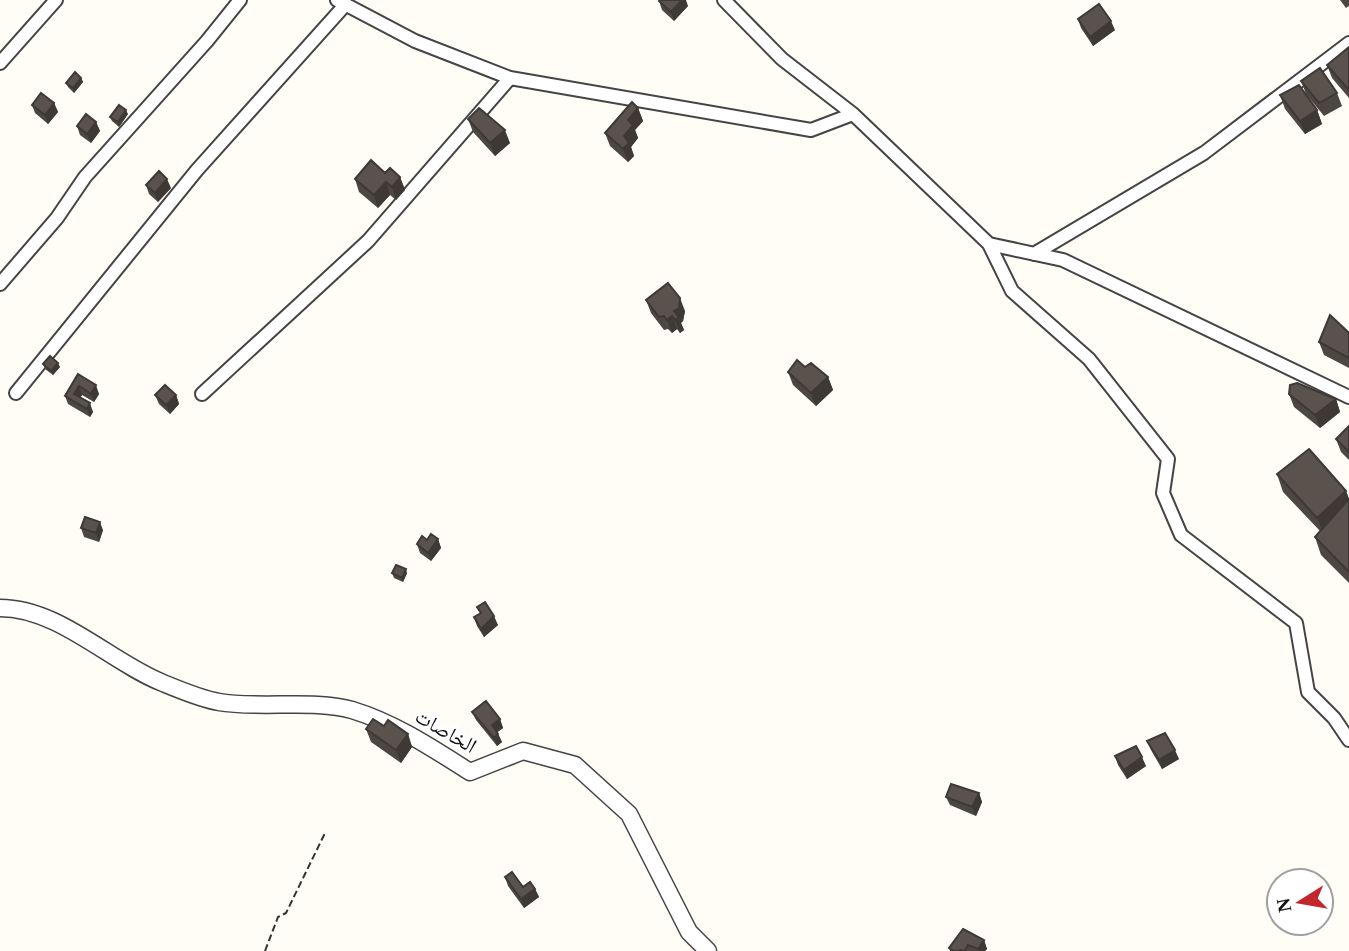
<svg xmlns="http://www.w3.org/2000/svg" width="1349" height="951" font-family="'Times New Roman','Noto Naskh Arabic',serif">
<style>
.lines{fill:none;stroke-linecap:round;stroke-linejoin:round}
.minor-casing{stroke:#444;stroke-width:16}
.tertiary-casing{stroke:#444;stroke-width:19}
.path{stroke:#333;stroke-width:2;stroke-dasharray:7 3.5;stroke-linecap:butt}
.minor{stroke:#fff;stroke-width:12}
.tertiary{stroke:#fff;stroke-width:16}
.wall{fill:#4d4742}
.shaded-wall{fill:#3f3936}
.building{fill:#5a524d;stroke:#3f3936;stroke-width:2}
.labels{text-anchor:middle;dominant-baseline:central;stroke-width:7;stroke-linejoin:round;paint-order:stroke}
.street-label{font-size:21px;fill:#111;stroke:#fff}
</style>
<rect width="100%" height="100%" fill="#fffdf5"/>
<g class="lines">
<g class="minor-casing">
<path id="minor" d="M337 0 415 41 510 78 811 130 853 114 989 244 1063 260 1349 397
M724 0 782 59 853 114
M0 63 56 0
M989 244 1012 291 1089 359 1168 459 1163 493 1181 535 1296 623 1308 692 1334 718 1349 740
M1034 254 1204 153 1349 43
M0 284 57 218 85 177 207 41 240 0
M16 393 197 170 346 4
M202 394 368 241 510 78"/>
</g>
<g class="tertiary-casing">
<path id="tertiary" d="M0 608C59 608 110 662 163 683 180 690 201 699 219 702 258 709 316 699 352 710 395 723 432 748 470 772L523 751 575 765 629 814 689 932 708 951"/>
</g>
<path class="path" d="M265 951 278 917 286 913 325 833"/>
<use href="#minor" class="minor"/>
<use href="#tertiary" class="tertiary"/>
</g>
<path class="wall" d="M1340 0H1349V6L1346 8Z
M659 1 688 6 674 21 662 10Z
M1078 19 1115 30 1093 46 1081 28Z
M1349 47V98L1332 78 1327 65Z
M81 78 83 82 74 93 68 87 66 83Z
M1301 81 1337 93 1342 106 1324 116 1306 94Z
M1280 95 1317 110 1322 124 1305 134 1285 109Z
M54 103 58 112 48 124 35 113 32 105Z
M638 108 643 121 635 130 638 138 631 147 634 156 628 162 610 146 605 133Z
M128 114 119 127 112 121 110 117Z
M468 119 510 143 495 156 473 132Z
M96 122 100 131 91 143 80 135 77 126Z
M400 177 405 190 396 200 390 195 378 208 359 192 355 179Z
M146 185 171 188 158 202 149 194Z
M646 300 685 311 683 321 681 323 684 330 680 333 677 329 672 333 668 329 664 330 651 313Z
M1349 333V368L1324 355 1319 342Z
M43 364 60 367 53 375 45 369Z
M805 367 828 377 833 390 816 406 793 385 788 372Z
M78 374 99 394 94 402 82 395 80 398 93 412 90 417 68 404 65 396Z
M1289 394 1336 399 1340 412 1320 428 1294 407Z
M155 395H176L179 404 170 414 159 404Z
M1349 426V460L1341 452 1336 439Z
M1277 474 1346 491 1349 499V583L1321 555 1315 537 1320 531 1283 492Z
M81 528 103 530 99 542 84 537Z
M438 539 441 548 431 561 420 553 417 544 427 540Z
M392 573H407L403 582 394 578Z
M477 607 498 625 484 637 477 626 474 617 480 613Z
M472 712 500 719 503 728 497 732 502 742 497 746 476 720Z
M384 726 408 734 412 747 401 763 371 742 366 729Z
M1147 741 1179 759 1162 769 1151 750Z
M1115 756 1146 766 1127 779 1118 765Z
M979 793 982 802 976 816 950 805 946 797Z
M505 877 523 887 535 889 539 897 524 908 508 886Z
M984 940 987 949 985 951H950L949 948Z"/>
<path class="shaded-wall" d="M682 0H686L688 6 674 21 671 12Z
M1111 21 1115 30 1093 46 1090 37Z
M81 78 83 82 74 93 73 88Z
M54 103 58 112 48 124 45 115Z
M638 108 643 121 635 130 638 138 631 147 634 156 628 162 623 149 624 136 628 120Z
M126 110 128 114 119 127 118 122Z
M1317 110 1322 124 1305 134 1300 121Z
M96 122 100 131 91 143 87 134Z
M505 130 510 143 495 156 490 143Z
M400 177 405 190 396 200 392 187Z
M167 179 171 188 158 202 155 193Z
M386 182 390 195 378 208 374 195Z
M680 298 685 311 683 321 681 323 684 330 680 333 675 320 674 311Z
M672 316 677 329 672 333 667 320Z
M58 363 60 367 53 375 51 371Z
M828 377 833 390 816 406 811 393Z
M96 385 99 394 94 402 91 394Z
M79 386 82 395 77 403 74 394Z
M176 395 179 404 170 414 166 405Z
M1336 399 1340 412 1320 428 1315 415Z
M90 403 93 412 90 417 87 409Z
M1346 491 1349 499 1324 535 1317 518Z
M100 522 103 530 99 542 96 533Z
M438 539 441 548 431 561 428 553Z
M406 569 407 573 403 582 402 578Z
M494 616 498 625 484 637 481 629Z
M500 719 503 728 495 734 492 725Z
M408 734 412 747 401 763 396 750Z
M498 734 502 742 497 746 494 738Z
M1175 750 1179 759 1162 769 1159 760Z
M1142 757 1146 766 1127 779 1124 770Z
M979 793 982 802 976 816 972 807Z
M535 889 539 897 524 908 521 899Z
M984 940 987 949 985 951H979L978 949Z"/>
<path class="building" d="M660 0H682L671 12 659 1Z
M1099 4 1111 21 1090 37 1078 19Z
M1349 47V88L1348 89 1327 65Z
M1320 68 1337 93 1319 103 1301 81Z
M75 72 81 78 73 88 66 83Z
M1299 85 1317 110 1300 121 1280 95Z
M41 93 54 103 45 115 32 105Z
M632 102 638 108 628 120 633 125 624 136 629 143 623 149 605 133Z
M119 105 126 110 118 122 110 117Z
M479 108 505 130 490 143 468 119Z
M86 114 96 122 87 134 77 126Z
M371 160 385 173 390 168 400 177 392 187 386 182 374 195 355 179Z
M159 171 167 179 155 193 146 185Z
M668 283 680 298 679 308 674 311 679 317 675 320 672 316 667 320 664 316 659 317 646 300Z
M1330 315 1349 333V358L1319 342Z
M50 356 58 363 51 371 43 364Z
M797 360 805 367 811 363 828 377 811 393 788 372Z
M78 374 96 385 91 394 79 386 74 394 90 403 87 409 65 396Z
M1297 383 1336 399 1315 415 1289 394 1290 385Z
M165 385 176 395 166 405 155 395Z
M1349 426V452L1336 439Z
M1309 449 1346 491 1317 518 1277 474Z
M1349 499V572L1315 537Z
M85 517 100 522 96 533 81 528Z
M431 534 438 539 428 553 417 544 422 536 427 540Z
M396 565 406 569 402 578 392 573Z
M485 602 494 616 481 629 474 617 481 613 477 607Z
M486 701 500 719 492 725 498 734 494 738 472 712Z
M373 719 384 726 388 720 408 734 396 750 366 729Z
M1165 733 1175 750 1159 760 1147 741Z
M1136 746 1142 757 1124 770 1115 756Z
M951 784 979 793 972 807 946 797Z
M512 872 523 887 530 882 535 889 521 899 505 877Z
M963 929 984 940 978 949 968 945 965 951 960 950 959 951H954L949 948Z"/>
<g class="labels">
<g class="street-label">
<text transform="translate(446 731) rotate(30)">الخاصات</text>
</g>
</g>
<g transform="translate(1300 902) rotate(259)"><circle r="33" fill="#ffffff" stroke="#a0a0a0" stroke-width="2"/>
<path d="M0-5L12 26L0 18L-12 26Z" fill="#c4262e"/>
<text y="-10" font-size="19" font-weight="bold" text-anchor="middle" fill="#111111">N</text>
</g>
</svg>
